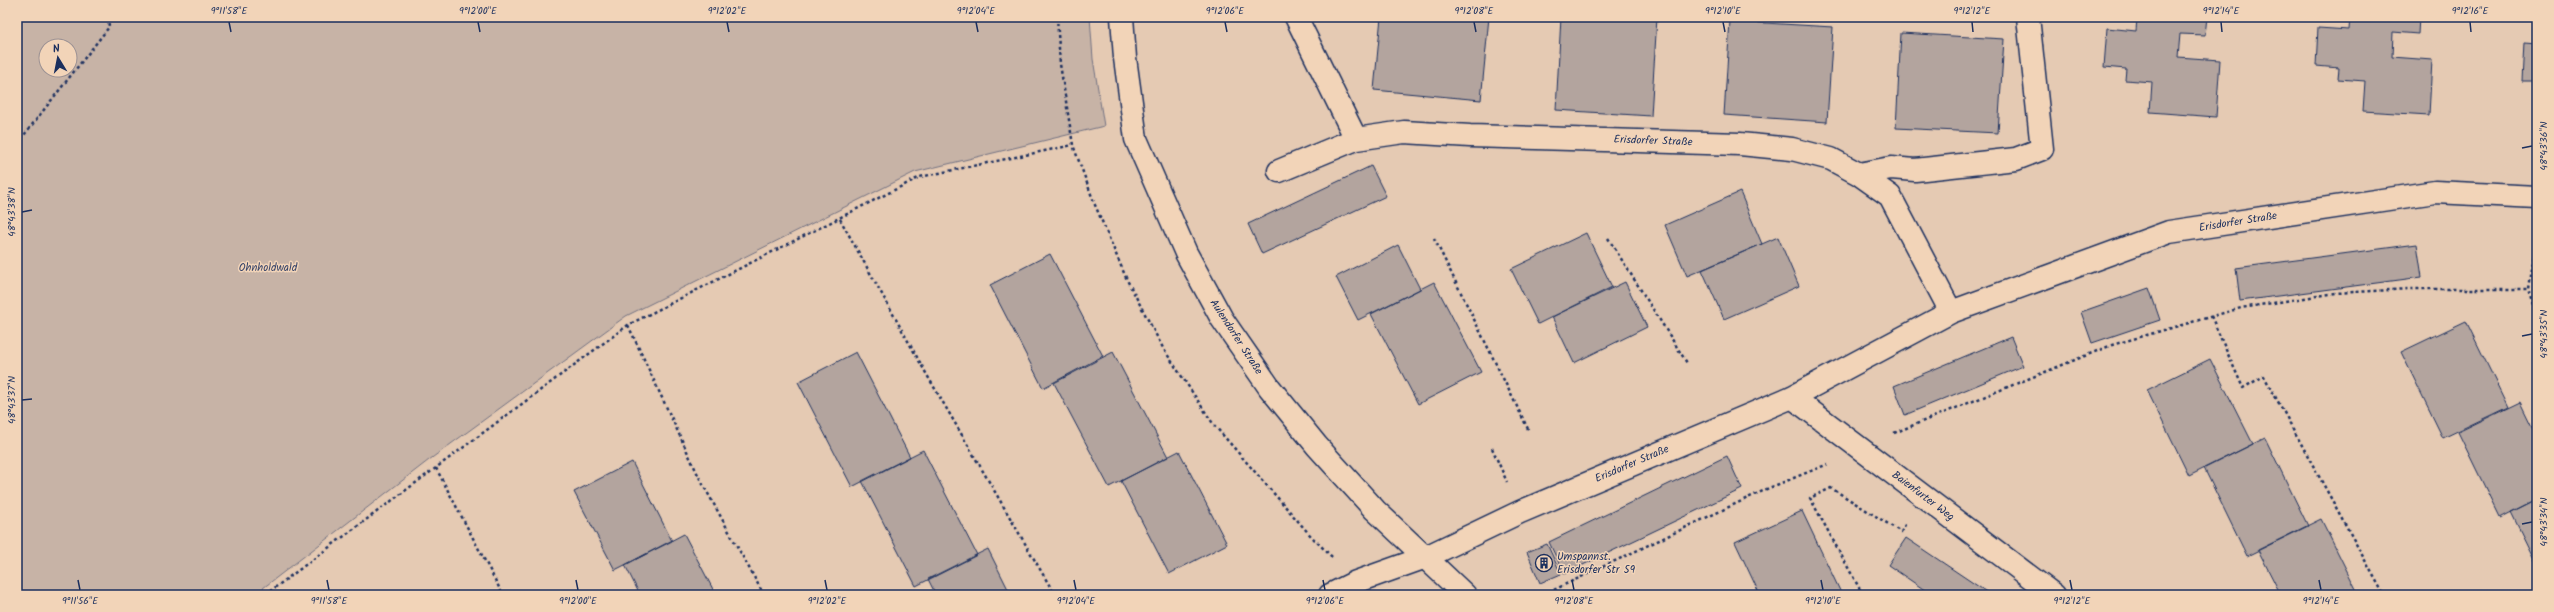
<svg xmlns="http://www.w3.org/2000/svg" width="2554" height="612" font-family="Kalam,sans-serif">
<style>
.green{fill:#c7b3a6;stroke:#717182;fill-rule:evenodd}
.building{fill:#b3a49e;stroke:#1b2f5e}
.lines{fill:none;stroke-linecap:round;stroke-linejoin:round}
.minor-casing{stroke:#1b2f5e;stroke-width:25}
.major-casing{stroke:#1b2f5e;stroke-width:25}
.path{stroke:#1b2f5e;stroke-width:2.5;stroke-dasharray:3 3;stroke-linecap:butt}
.minor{stroke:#f2d4b8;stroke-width:22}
.major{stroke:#f2d4b8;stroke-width:22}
.ticks{fill:none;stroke:#1b2f5e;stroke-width:1.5}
.labels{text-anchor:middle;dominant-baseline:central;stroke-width:3;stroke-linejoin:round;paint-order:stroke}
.street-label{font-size:11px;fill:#1b2f5e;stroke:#f2d4b8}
.park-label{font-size:11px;fill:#354369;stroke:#f2d4b8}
.poi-label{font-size:11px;fill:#1b2f5e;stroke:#f2d4b8;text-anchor:start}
.neatline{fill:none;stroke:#1b2f5e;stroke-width:1.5}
.ticks-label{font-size:10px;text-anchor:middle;fill:#1b2f5e}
</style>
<rect width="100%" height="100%" fill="#e5cab3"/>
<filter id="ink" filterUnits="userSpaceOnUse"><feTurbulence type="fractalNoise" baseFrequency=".025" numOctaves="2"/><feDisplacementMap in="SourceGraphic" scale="8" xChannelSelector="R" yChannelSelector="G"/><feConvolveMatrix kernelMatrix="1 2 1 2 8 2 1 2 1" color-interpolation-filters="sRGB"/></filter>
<g filter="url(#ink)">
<path class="green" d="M17 17H1090L1093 59 1104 126 915 172 626 316 429 460 254 595H17ZM46 46H70V70H46Z"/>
<path class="building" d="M1381 17H1489L1481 100 1374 90Z
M1561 17H1657L1651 116 1556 110Z
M2137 17H2207L2205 35 2180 34 2178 57 2220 60 2216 117 2150 112 2152 82 2125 80 2126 69 2104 67 2107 28 2136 31Z
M2350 17H2419L2418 34 2393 32 2392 57 2432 60 2429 115 2363 111 2365 81 2338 79 2339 68 2316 66 2318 28 2349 30Z
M1730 21 1833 27 1827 122 1724 115Z
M1901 33 2004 39 1998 133 1896 128Z
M2524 42 2537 43V81H2522Z
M1371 166 1386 196 1262 254 1248 224Z
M1740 192 1762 244 1687 276 1665 225Z
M1586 233 1612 287 1538 324 1511 269Z
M1778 237 1799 286 1724 319 1702 270Z
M2417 244 2422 277 2240 301 2236 268Z
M1398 245 1420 289 1358 320 1336 277Z
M1050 254 1103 356 1043 388 990 285Z
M1434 282 1481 372 1418 404 1371 314Z
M1625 282 1647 327 1574 363 1552 317Z
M2149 288 2160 320 2092 343 2081 312Z
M2466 321 2508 407 2443 438 2401 352Z
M2011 337 2023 366 1905 415 1894 386Z
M856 352 910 457 852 487 798 382Z
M1113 352 1168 457 1109 487 1054 383Z
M2210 359 2253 444 2189 476 2147 390Z
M2520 402 2537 437V499L2500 518 2458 432Z
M2265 438 2308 526 2247 556 2204 468Z
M923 450 977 555 916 586 862 481Z
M1179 451 1227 544 1169 574 1121 481Z
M1727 456 1742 489 1564 574 1549 542Z
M632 462 672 541 615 570 574 492Z
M2537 499V565L2511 512Z
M1802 511 1842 595H1760L1735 542Z
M2321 519 2359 595H2281L2258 550Z
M684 534 716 595H640L625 565Z
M1906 538 1991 595H1932L1888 565Z
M1547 544 1561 574 1540 583 1527 552Z
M988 549 1011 595H936L928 579Z"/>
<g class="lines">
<g class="minor-casing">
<path id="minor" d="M1296 17 1356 139
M1279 171 1356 139 1404 132 1470 136 1740 144 1792 149 1831 159 1859 174 1890 196 1951 312
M1859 174 1891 168 1915 170 2016 159 2042 149 2028 17
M1792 397 2054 595
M1330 595 1356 582 1426 557 1520 512 1792 397 1951 312 2169 232 2435 192 2537 197"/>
</g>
<g class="major-casing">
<path id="major" d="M1122 17 1125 58 1136 139 1186 253 1222 319 1269 387 1317 446 1375 510 1465 595"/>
</g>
<path class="path" d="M1057 17 1060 64 1073 145 1095 205 1127 280 1163 348 1214 425 1311 536 1333 558
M17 144 109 27 108 17
M840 219 927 375 1055 595
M2537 232 2529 289 2537 316
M1434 238 1529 431
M1608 238 1687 363
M2211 316 2243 388 2264 376 2384 595
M628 325 700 479 764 595
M1894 433 2112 345 2241 308 2336 293 2409 289H2529
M1492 448 1507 482
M436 468 503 595
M265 595 628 325 920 177 1073 145
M1543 595 1769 488 1828 464
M1863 595 1810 498 1831 488 1901 532 1906 523"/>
<use href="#minor" class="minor"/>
<use href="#major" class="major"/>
</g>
</g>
<path class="ticks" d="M229 22 231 32M478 22 480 32M727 22 729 32M976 22 978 32M1225 22 1227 32M1474 22 1476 32M1723 22 1725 32M1972 22 1973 32M2221 22 2222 32M2470 22 2471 32M2522 148 2532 146M22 212 32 210M2522 336 2532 334M22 400 32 399M2522 524 2532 522M78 580 80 590M327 580 329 590M576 580 578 590M825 580 827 590M1074 580 1076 590M1323 580 1325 590M1572 580 1574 590M1821 580 1823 590M2070 580 2072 590M2319 580 2321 590"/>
<defs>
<g id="building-ring" transform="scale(0.9)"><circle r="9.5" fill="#f2d4b8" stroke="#1b2f5e" stroke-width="1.5"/><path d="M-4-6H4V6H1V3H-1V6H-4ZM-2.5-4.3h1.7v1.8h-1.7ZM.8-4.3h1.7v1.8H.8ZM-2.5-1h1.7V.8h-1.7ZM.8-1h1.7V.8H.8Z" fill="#1b2f5e"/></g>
</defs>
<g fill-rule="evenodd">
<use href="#building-ring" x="1544" y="563"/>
</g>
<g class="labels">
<g class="street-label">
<text transform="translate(1653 141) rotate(2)">Erisdorfer Straße</text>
<text transform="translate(2238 222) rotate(-9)">Erisdorfer Straße</text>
<text transform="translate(1236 337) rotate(57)">Aulendorfer Straße</text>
<text transform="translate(1632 464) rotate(-23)">Erisdorfer Straße</text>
<text transform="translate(1923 496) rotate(37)">Baienfurter Weg</text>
</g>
<g class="park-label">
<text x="268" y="268">Ohnholdwald</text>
</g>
<g class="poi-label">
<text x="1557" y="557">Umspannst.<tspan x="1557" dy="13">Erisdorfer Str 59</tspan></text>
</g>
</g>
<rect width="2554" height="612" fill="none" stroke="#f2d4b8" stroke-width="44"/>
<g transform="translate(58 58) rotate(350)"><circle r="19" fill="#f2d4b8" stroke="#9c9294"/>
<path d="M0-3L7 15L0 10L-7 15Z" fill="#1b2f5e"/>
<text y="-6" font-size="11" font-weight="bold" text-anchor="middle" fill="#1b2f5e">N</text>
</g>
<rect x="22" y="22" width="2510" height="568" class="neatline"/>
<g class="ticks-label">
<text x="229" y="14">9°11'58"E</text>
<text x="478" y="14">9°12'00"E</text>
<text x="727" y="14">9°12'02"E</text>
<text x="976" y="14">9°12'04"E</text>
<text x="1225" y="14">9°12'06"E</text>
<text x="1474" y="14">9°12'08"E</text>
<text x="1723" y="14">9°12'10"E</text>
<text x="1972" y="14">9°12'12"E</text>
<text x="2221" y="14">9°12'14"E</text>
<text x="2470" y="14">9°12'16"E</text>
<text transform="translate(2543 146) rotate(-90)" y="4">48°43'36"N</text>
<text transform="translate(11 212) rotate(-90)" y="4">48°43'38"N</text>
<text transform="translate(2543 334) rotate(-90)" y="4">48°43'35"N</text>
<text transform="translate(11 400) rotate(-90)" y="4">48°43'37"N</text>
<text transform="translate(2543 522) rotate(-90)" y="4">48°43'34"N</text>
<text x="80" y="604">9°11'56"E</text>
<text x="329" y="604">9°11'58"E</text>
<text x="578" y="604">9°12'00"E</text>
<text x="827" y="604">9°12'02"E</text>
<text x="1076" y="604">9°12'04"E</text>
<text x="1325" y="604">9°12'06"E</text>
<text x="1574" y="604">9°12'08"E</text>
<text x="1823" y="604">9°12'10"E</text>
<text x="2072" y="604">9°12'12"E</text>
<text x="2321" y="604">9°12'14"E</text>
</g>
</svg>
